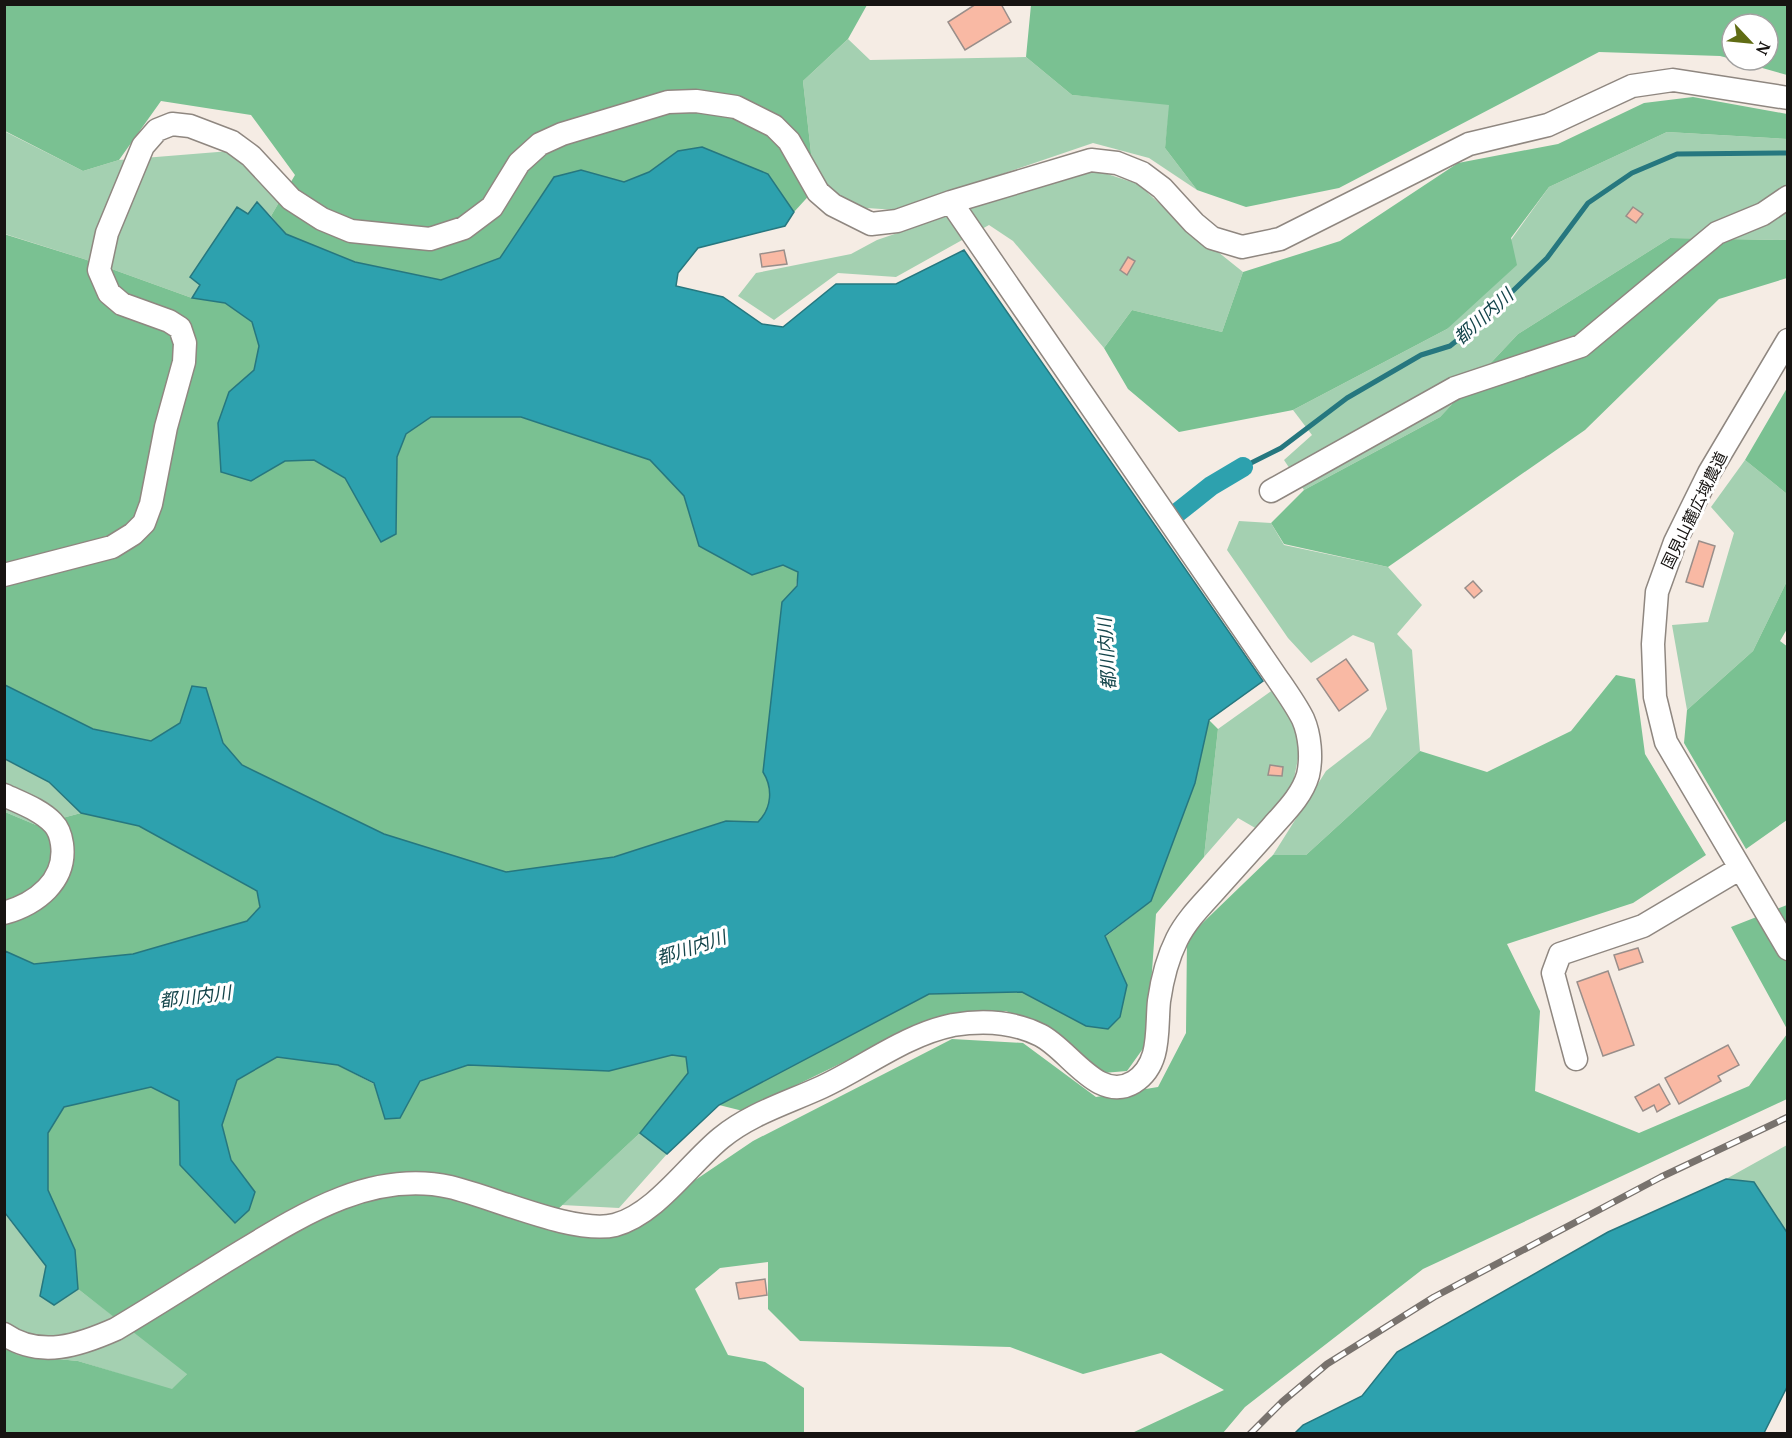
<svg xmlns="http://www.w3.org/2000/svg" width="1792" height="1438" font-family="'PT Serif','Noto Sans JP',serif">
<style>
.green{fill:#a4d0b1}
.forest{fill:#7ac192}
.water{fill:#2da1ae;stroke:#26777f;stroke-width:1.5}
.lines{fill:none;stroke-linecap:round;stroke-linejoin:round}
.stream{stroke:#26777f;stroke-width:5}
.canal{stroke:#2da1ae;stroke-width:20}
.building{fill:#f9b9a4;stroke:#998e8a;stroke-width:1.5}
.minor-casing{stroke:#8f8780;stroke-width:25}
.minor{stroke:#fff;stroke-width:22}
.rail-casing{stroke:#78726d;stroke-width:7}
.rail{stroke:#fff;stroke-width:4.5;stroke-dasharray:14;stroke-linecap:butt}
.labels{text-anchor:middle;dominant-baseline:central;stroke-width:6;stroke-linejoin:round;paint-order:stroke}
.street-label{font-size:16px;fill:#171412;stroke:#fff}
.water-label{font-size:18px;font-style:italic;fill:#14454b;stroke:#fff}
</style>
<rect width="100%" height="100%" fill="#f5ece4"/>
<path class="green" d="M848 39 870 60 1026 57 1072 95 1170 104 1165 148 1197 190 1149 158 1093 143 896 210 852 207 815 189 803 81Z
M4 131 83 171 119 160 230 151 281 199 271 216 257 202 248 215 237 207 190 278 201 285 192 298 84 259 5 234Z
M1667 132 1787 139V240L1670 238 1518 334 1440 417 1304 490 1284 460 1312 435 1293 410 1447 329 1549 187Z
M1095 170 1138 184 1172 215 1243 272 1222 332 1132 310 1104 348 1013 241 989 225 896 277 838 273 774 320 738 296 756 273 851 254 877 240 1018 192Z
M1745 460 1787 494V581L1753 651 1687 710 1672 625 1708 622 1734 533 1711 507Z
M1239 521 1271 523 1284 545 1388 567 1422 605 1397 634 1412 650 1420 751 1306 855H1273L1326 771 1370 737 1387 709 1374 643 1353 635 1311 663 1288 638 1227 550Z
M1274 689 1302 738 1293 784 1257 829 1238 818 1204 857 1218 729Z
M4 759 49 782 81 813 36 825 5 812Z
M640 1133 667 1154 619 1208 562 1205Z
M1787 1145V1234L1754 1182 1726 1179Z
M4 1213 46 1266 54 1305 78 1289 188 1373 172 1390 78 1361 16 1355 5 1346Z"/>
<path class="forest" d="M4 5H867L848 39 803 81 815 189 794 212 768 174 678 151 649 172 624 182 581 170 554 177 500 258 441 280 355 262 286 234 271 216 295 175 251 115 161 101 119 160 83 171 5 131Z
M1031 5H1787V75L1734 60H1768V24H1732V59L1720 56 1599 52 1339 188 1246 207 1197 190 1165 148 1169 105 1072 95 1026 57Z
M1693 97 1787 114V139L1667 132 1549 187 1511 238 1517 265 1447 329 1293 410 1179 432 1128 389 1104 348 1132 310 1222 332 1243 272 1340 241 1458 163 1558 144 1644 103Z
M4 234 84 259 192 298 225 303 252 322 259 346 254 370 229 392 251 481 285 461 314 459 345 478 381 542 396 534 397 457 406 434 431 417H521L650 460 684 496 699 546 752 575 783 565 798 572 768 812 758 822 726 821 614 857 506 873 384 834 242 765 223 744 206 688 192 687 180 723 151 741 93 729 5 685Z
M1670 238 1787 240V278L1719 299 1585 430 1388 567 1284 544 1271 523 1304 490 1440 417 1518 334Z
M1787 388 1788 494H1787L1745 460Z
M1787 581V629L1780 641 1788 647 1787 820 1746 849 1684 743 1687 710 1753 651Z
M1616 675 1635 679 1645 754 1706 855 1633 903 1507 944 1540 1011 1535 1091 1639 1133 1749 1086 1787 1034V1099L1423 1269 1245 1407 1223 1433H1132L1224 1390 1161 1353 1083 1374 1010 1347 800 1341 768 1309V1262L720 1268 695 1289 728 1355 765 1362 804 1388V1433H5L4 1346 17 1355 78 1361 172 1389 187 1374 78 1289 75 1250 48 1190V1133L64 1107 151 1087 179 1101 180 1165 255 1192 231 1160 222 1125 237 1080 277 1057 338 1065 374 1084 385 1119 400 1118 420 1081 468 1065 609 1071 672 1055 686 1057 688 1073 640 1133 542 1224 614 1235 753 1141 952 1039 1023 1043 1096 1097 1158 1087 1186 1033 1187 938 1273 855H1306L1420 751 1487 772 1571 731Z
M1209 720 1218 729 1204 857 1156 914 1147 1043 1127 1071 1103 1073 1055 1033 1006 1011 922 1024 743 1111 719 1105 929 994 1022 992 1086 1026 1127 985 1105 937 1151 901 1195 783Z
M5 812 36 825 81 813 139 826 257 891 260 907 247 921 133 954 34 964 5 951Z
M1787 905V1029L1731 927Z"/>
<path class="water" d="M702 147 768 174 794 212 785 226 698 248 678 273 676 286 723 297 762 324 783 327 836 284H896L964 250 1263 681 1209 720 1195 783 1151 901 1105 936 1127 985 1120 1017 1108 1029 1086 1026 1022 992 929 994 719 1105 667 1154 640 1133 688 1073 686 1057 672 1055 609 1071 468 1065 420 1081 400 1118 385 1119 374 1083 338 1065 277 1057 237 1080 222 1125 231 1160 255 1192 249 1210 235 1223 180 1165 179 1101 151 1087 64 1107 48 1133V1190L75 1250 78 1289 54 1305 40 1296 46 1266 5 1213V951L34 964 133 954 247 921 260 907 257 891 139 826 81 813 49 782 5 759V685L93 729 151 741 180 723 192 686 206 688 223 743 242 765 384 834 506 872 614 857 726 821 758 822C772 808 773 788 763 772L782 602 797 586 798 572 783 565 752 575 699 546 684 496 650 460 521 417H431L406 434 397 457 396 534 381 542 345 478 314 460 285 461 251 481 221 472 218 423 229 392 254 370 259 346 252 322 225 303 192 298 200 285 190 277 237 207 248 214 257 202 286 234 355 262 441 280 500 258 554 177 581 170 624 182 649 172 678 151Z
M1726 1179 1754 1182 1788 1234 1787 1387 1764 1433H1295L1303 1425 1362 1396 1397 1352 1608 1232Z"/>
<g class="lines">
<path class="stream" d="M1243 467 1281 448 1347 398 1421 355 1450 346 1486 317 1547 258 1588 203 1632 173 1677 154 1788 153"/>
<path class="canal" d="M1177 513 1211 486 1243 467"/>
</g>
<path class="building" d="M976 4H1001L1011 22 965 50 948 22Z
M1633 207 1643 214 1636 223 1626 216Z
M784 250 787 264 762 267 760 254Z
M1128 257 1135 261 1127 275 1120 270Z
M1699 541 1715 546 1703 587 1686 582Z
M1473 581 1482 591 1474 598 1465 588Z
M1346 659 1368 690 1339 711 1317 679Z
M1270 765 1283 767 1282 776 1268 775Z
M1638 948 1643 962 1619 970 1614 955Z
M1608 971 1634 1045 1603 1056 1577 982Z
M1728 1045 1739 1065 1718 1076 1721 1081 1679 1104 1665 1078Z
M1659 1084 1670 1104 1657 1112 1654 1105 1643 1111 1635 1097Z
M765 1279 767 1295 739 1299 736 1283Z"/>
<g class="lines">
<g class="minor-casing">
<path id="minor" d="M1788 340 1709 473 1675 542 1657 592 1653 644 1655 697 1666 742 1788 949
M1271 491 1455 388 1581 346 1717 233 1763 214 1788 197
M4 575 112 547 133 534 144 523 151 504 166 427 184 362 185 343 180 328 169 321 122 304 109 293 99 270 107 233 143 146 157 130 172 124 190 126 232 142 251 156 291 199 322 219 351 231 430 239 464 228 492 207 519 163 540 144 562 134 668 102 696 101 736 107 774 126 789 141 818 192 833 205 871 224 897 221 951 202 1091 160 1117 163 1142 173 1162 188 1194 223 1212 238 1242 247 1280 239 1469 144 1548 125 1632 86 1673 80 1788 98
M4 795C21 803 41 810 53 823 59 829 61 837 62 844 67 881 36 904 4 913
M1576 1059 1553 973 1560 954 1643 926 1739 869
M4 1334C40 1359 80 1345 116 1329 153 1307 189 1284 226 1261 294 1220 367 1169 450 1187 493 1197 575 1235 615 1225 656 1214 689 1164 721 1138 750 1114 787 1103 822 1087 865 1067 905 1035 953 1025 983 1020 1012 1021 1040 1035 1069 1049 1098 1104 1134 1082 1162 1064 1156 1029 1159 1001 1162 980 1168 957 1177 939 1187 919 1203 904 1217 888 1235 868 1253 848 1271 828 1285 812 1302 796 1308 775 1312 758 1310 735 1303 719 1296 705 1286 691 1277 678L951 202"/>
</g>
<use href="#minor" class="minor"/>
<g class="rail-casing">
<path id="rail" d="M1250 1434 1282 1402 1327 1364 1434 1297 1661 1177 1788 1117"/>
</g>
<use href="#rail" class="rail"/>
</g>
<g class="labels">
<g class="street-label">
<text transform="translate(1694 510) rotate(-64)">国見山麓広域農道</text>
</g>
<g class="water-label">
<text transform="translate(1483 316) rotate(-42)">都川内川</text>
<text transform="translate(1106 654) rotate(-94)">都川内川</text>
<text transform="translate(691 947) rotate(-18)">都川内川</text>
<text transform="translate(195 996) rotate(-7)">都川内川</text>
</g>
</g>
<rect width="1792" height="1438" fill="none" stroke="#171412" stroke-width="12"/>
<g transform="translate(1750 42) rotate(116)"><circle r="28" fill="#ffffff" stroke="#a2a1a0" stroke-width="1.5"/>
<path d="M0-4.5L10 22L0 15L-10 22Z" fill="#606c14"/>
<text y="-9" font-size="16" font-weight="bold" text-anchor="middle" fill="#171412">N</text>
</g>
</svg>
